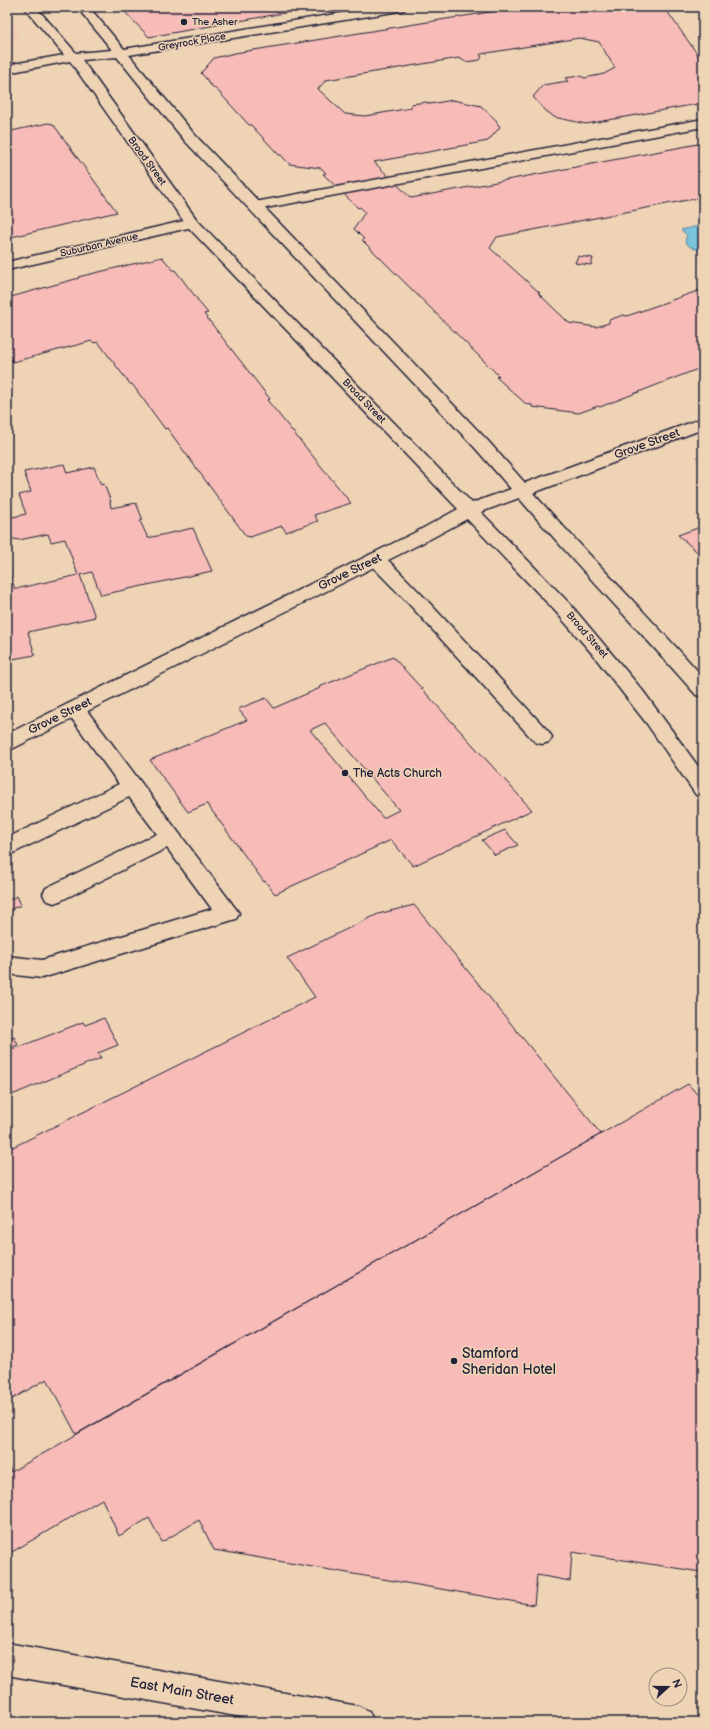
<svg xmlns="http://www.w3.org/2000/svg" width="710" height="1729" font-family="'Balsamiq Sans',sans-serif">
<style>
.built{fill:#f1ccb6}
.water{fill:#7cc4dc;stroke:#58839c}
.building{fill:#f7bbb8;stroke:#22223b;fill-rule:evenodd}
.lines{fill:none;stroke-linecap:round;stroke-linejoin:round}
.lane-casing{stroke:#22223b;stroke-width:3}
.street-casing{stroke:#22223b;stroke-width:3}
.secondary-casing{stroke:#22223b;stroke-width:3}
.primary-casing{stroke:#22223b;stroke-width:3}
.lane{fill:#eed3b5;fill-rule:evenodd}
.street{fill:#eed3b5;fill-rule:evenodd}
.secondary{fill:#eed3b5;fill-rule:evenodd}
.primary{fill:#eed3b5;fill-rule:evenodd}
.poi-dot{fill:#22223b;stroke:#eed3b5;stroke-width:1.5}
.labels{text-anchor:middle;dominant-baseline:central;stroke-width:3;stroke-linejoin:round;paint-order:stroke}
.far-poi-label{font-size:10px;fill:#22223b;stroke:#eed3b5;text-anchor:start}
.far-street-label{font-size:10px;fill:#22223b;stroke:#eed3b5}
.street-label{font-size:12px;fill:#22223b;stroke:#eed3b5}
.poi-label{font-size:12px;fill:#22223b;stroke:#eed3b5;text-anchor:start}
.near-poi-label{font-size:14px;fill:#22223b;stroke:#eed3b5;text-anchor:start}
.near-street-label{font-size:14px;fill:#22223b;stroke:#eed3b5}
</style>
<rect width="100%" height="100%" fill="#eed3b5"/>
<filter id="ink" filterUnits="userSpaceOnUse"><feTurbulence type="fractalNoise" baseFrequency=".025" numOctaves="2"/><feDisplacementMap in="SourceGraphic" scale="8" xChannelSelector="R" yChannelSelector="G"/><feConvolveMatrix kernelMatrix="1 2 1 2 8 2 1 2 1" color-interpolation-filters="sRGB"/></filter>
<g filter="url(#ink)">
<path class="built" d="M7 15 19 31 18 40 11 45 7 46Z"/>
<path class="water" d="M703 225V250C696 250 688 247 685 241L687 235 681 230Z"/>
<path class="building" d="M120 7H318L149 37Z
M521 7H664L703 62V103L586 124 554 117 548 112H547L533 97 543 85 568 81 565 78 580 76 585 78 604 74 615 68 599 42 579 38 481 54 480 55 482 57 480 60 466 62 459 58 326 80 318 89 345 114 365 116 411 108V104L426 102 430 104 453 100 481 106 497 121H496L500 127 488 141 374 162 411 198 703 143V197L497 237 490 248 540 293H538L569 323 596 327 609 323V320L623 315 627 316 703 289V367L600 407 598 406 579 413 532 407V405L526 404 496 377 499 376 362 240 364 239 354 229 365 212 360 207 358 208 323 174 326 173 321 168 289 164 281 155H279L251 125H249L218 91 207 82 208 81 201 73 214 58 235 53Z
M48 123 53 124 117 212 7 238V132Z
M578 256 593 258 591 265 575 263Z
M162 257 173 270H175L198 300H197L208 313 204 314 270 399 267 400 351 503 314 515 318 521 286 532 282 526 250 537 246 536 167 428 165 429 132 384H130L98 342 94 343 92 341 13 362 12 360 7 361V298L79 278 78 277Z
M64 464 67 473 94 467 101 485 104 484 111 502H110L111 508 136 503 143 520 140 521 148 538 193 528 212 571 101 595 92 572 80 575 95 617 28 632 35 655 7 660V565L15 589 78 575 65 539 51 542 48 534 19 540 9 538 7 532V521L13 517 26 514 19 495 31 492 24 472Z
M703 526V557L678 535Z
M393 657 532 810 413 866 391 840 275 894 265 881 264 882 207 804 188 812 150 760 247 720 238 709 266 698 274 708 320 688 319 687ZM325 723 399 810 383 818 310 730Z
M505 830 518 845 495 855 482 840Z
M17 896 21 905 7 911V901Z
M414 905 601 1134 76 1434 47 1379 7 1402V1150L315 997 287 958 378 914Z
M104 1018 118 1045 98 1053 101 1058 7 1097V1034L9 1039 14 1037 18 1045 13 1047 14 1049 83 1022 85 1025Z
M688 1084 703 1101V1570L701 1572 572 1552 570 1581 537 1575 534 1605 214 1550 199 1520 162 1542 149 1518 119 1536 102 1499 12 1552 7 1546V1462L11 1472Z"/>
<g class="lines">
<g class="lane-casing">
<path id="lane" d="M703 119V127L255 210 250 209 248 206 250 203 255 202Z
M376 553 383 555 423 596 549 732 552 737 549 742 542 744 535 742 409 604 369 563 367 559 369 555Z
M75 702 82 704 239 913 236 919 42 978 7 974V956L42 960 212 909 167 848 62 900 54 903 46 900 43 894 46 888 157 834 129 797 7 856V838L119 784 65 709 68 704Z"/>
</g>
<g class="street-casing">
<path id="street" d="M192 219 197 220 199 223 197 226 7 270V262Z"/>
</g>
<g class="secondary-casing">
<path id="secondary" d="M24 7H36L76 53 112 50 77 7H89L124 49 378 7H406L404 10 400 11 129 55 195 135 488 441 525 483 703 418V429L533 493C588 555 648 615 703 677V697L696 695C638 628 576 565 519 498L481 512 570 604 643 691 703 773V798L696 795 647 724 594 656 556 612 467 519 430 539 14 748 7 750V734L418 531 458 509 187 226 70 61 7 73V65L64 55ZM117 57 185 141 476 449 511 489 472 503 197 220 82 60Z"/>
</g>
<g class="primary-casing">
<path id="primary" d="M7 1643 358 1706 369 1711 374 1722H269L7 1675Z"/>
</g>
<use href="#lane" class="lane"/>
<use href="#street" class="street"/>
<use href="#secondary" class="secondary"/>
<use href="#primary" class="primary"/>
</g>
</g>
<g class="poi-dot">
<circle cx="184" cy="22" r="4"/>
<circle cx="345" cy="773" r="4"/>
<circle cx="454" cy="1361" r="4"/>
</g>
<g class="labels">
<g class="far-poi-label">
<text x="192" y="22">The Asher</text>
</g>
<g class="far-street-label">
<text transform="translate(192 42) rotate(-10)">Greyrock Place</text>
<text transform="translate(147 161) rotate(54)">Broad Street</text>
<text transform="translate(99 245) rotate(-13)">Suburban Avenue</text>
<text transform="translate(364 401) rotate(46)">Broad Street</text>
<text transform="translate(587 635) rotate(49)">Broad Street</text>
</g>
<g class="street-label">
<text transform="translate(647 444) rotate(-20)">Grove Street</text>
<text transform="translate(350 572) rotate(-26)">Grove Street</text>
<text transform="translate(60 716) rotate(-26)">Grove Street</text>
</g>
<g class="poi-label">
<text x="353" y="773">The Acts Church</text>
</g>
<g class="near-poi-label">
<text x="462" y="1353">Stamford<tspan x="462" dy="16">Sheridan Hotel</tspan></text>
</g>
<g class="near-street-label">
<text transform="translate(182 1691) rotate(10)">East Main Street</text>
</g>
</g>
<rect width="710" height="1729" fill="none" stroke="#eed3b5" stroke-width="24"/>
<rect x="12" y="12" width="686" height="1705" fill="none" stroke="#22223b" stroke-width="1.5" filter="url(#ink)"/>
<g transform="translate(668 1687) rotate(69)"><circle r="19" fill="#eed3b5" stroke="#9c8c84"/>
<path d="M0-3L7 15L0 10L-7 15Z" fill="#22223b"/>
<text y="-6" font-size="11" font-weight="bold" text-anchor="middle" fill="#22223b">N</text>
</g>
</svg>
